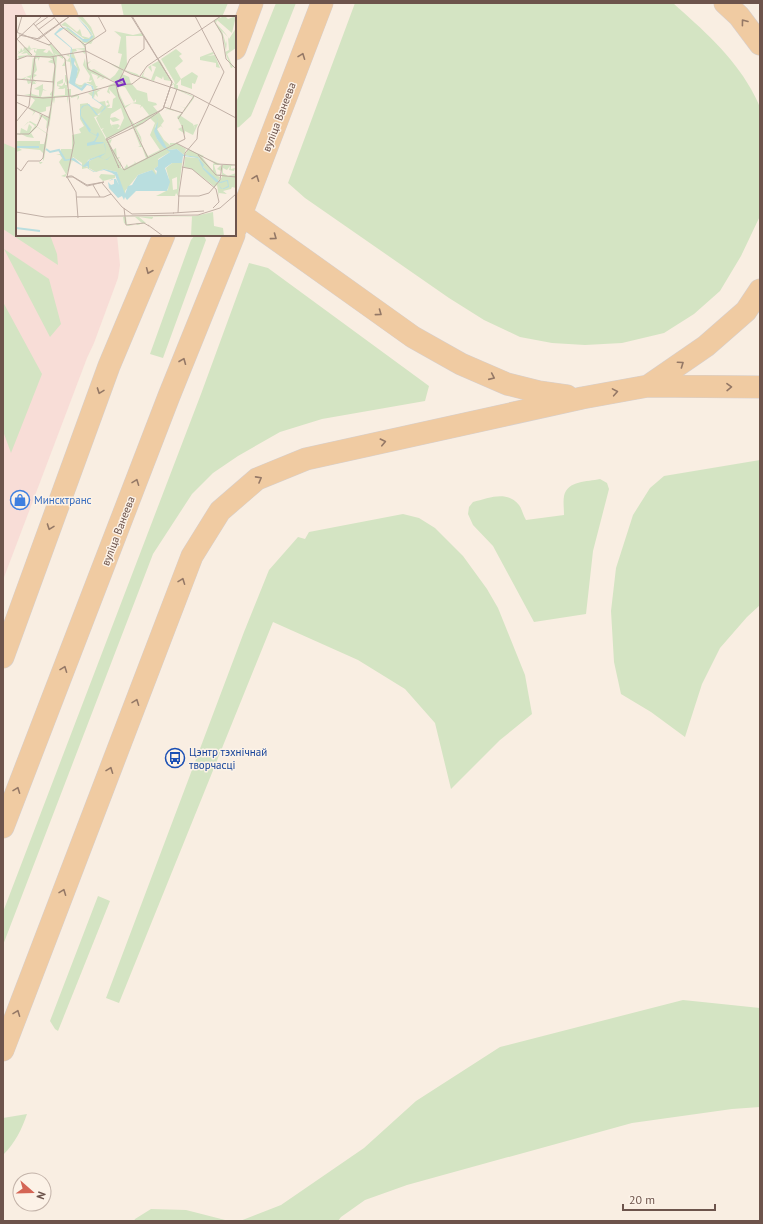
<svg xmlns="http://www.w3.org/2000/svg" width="763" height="1224" font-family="'PT Sans',sans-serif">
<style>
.commercial{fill:#f8ddd7}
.green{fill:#d4e4c3}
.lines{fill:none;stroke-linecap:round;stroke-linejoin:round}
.major-casing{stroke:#d6cfcd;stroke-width:23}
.major{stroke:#f0cba2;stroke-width:22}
.oneway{stroke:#947866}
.labels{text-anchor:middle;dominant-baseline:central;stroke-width:3;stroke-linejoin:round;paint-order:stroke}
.street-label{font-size:11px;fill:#6d544c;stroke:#fcf2e7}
.shop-label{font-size:11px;fill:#366cbe;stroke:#fcf2e7;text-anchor:start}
.transit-label{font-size:11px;fill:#164399;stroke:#fcf2e7;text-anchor:start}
.inset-river{fill:none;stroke:#b9dedf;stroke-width:2}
.inset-road{fill:none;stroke:#c1b0a6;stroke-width:1}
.view{fill:#7b2cbf;fill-opacity:0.15;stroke:#7b2cbf;stroke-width:2}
.inset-edge{fill:none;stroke:#6d544c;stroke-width:2}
</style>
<rect width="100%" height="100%" fill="#f9eee2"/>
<path class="commercial" d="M3 3H21L27 17H17V235H117L120 265 118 278 94 343 87 358 3 580Z"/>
<path class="green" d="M121 3H228L222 17H124Z
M276 3H296L251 116 239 127 235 128V105Z
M355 3H673C702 29 732 55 751 89 754 95 758 101 760 108V216L741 256 720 291 694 314 664 333 622 343 585 345 552 343 520 337 484 320 449 298 305 198 288 183Z
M3 143 17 149V235H50L57 254 58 265 3 229Z
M195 235 204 236 206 240 163 358 150 354 191 240Z
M4 249 49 279 61 324 50 337Z
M249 263 268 268 429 386 425 401 322 419 280 432 238 456 213 473 192 494 153 554 3 945V912L201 394Z
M3 302 42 374 11 453 3 431Z
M760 460V605L747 617 720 648 702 684 685 737 651 712 621 694 614 662 611 611 616 568 633 515 650 488 664 476Z
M600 479 607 483 609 489 593 551 586 614 534 622 493 546 473 525 468 514 469 507 473 502C489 498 507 490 519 505 522 509 523 515 526 520L564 515C564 509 563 502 564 496 568 480 587 482 600 479Z
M403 514 419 518 435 528 463 556 487 589 498 608 525 675 532 714 500 740 451 789 435 723 405 689 358 660 273 622 119 1003 106 998 244 632 269 570 298 537 305 539 309 532Z
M98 896 110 901 58 1031 55 1029 50 1021Z
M683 1000 760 1008V1107L732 1109 632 1123 407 1185 365 1200 341 1217 338 1221H240L281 1205 364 1148 416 1101 500 1047Z
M27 1114C22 1129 15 1143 3 1155V1118Z
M151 1209 186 1210 229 1221H134L135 1219Z"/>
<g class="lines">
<g class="major-casing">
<path id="major" d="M60 3 67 17
M725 3 739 16 760 44
M235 49 252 3
M235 210 413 337 461 364 507 384 539 392 567 396
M236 228 322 3
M648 386 760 387
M3 657 109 366 164 235
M3 827 169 396 234 235
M3 1050 192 556 220 511 257 479 306 459 582 398 648 386 706 346 746 311 760 290"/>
</g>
<use href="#major" class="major"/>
</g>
<defs><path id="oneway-chevron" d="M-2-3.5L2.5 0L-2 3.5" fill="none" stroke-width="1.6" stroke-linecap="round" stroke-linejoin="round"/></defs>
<g class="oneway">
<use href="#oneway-chevron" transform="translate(744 22) rotate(-127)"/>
<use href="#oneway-chevron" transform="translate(302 56) rotate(-69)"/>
<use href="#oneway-chevron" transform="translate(256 178) rotate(-69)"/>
<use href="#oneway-chevron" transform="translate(274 237) rotate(36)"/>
<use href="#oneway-chevron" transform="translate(149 271) rotate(113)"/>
<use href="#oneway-chevron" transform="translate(379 313) rotate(36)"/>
<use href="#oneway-chevron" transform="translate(183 361) rotate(-68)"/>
<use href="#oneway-chevron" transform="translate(681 364) rotate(-35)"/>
<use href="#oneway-chevron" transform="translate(492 377) rotate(24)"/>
<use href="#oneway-chevron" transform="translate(729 387) rotate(-1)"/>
<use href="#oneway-chevron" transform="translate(100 391) rotate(110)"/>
<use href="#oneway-chevron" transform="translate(615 392) rotate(-10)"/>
<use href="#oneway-chevron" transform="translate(383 442) rotate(-13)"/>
<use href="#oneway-chevron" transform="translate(259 479) rotate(-29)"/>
<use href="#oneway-chevron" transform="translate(136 482) rotate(-69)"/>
<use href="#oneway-chevron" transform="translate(50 527) rotate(110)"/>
<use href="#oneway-chevron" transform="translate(182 581) rotate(-69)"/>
<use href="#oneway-chevron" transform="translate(64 669) rotate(-69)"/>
<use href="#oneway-chevron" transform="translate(136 702) rotate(-69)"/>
<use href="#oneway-chevron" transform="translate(110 770) rotate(-69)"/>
<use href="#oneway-chevron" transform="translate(17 790) rotate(-69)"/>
<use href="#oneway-chevron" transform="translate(63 892) rotate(-69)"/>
<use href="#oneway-chevron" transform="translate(17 1013) rotate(-69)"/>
</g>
<defs>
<g id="shop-ring" transform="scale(1)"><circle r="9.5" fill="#fcf2e7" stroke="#3f7fe0" stroke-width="1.5"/><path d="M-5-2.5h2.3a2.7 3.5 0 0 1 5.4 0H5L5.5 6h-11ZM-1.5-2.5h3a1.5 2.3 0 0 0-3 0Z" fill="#3f7fe0"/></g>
<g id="bus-ring" transform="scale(1)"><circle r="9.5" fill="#fcf2e7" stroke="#1a4fb4" stroke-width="1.5"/><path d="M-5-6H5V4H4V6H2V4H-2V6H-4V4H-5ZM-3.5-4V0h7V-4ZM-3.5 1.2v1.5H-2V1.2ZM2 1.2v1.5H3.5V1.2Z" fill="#1a4fb4"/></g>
</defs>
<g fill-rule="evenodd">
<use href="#shop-ring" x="20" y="500"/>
<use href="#bus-ring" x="175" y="758"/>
</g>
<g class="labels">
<g class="street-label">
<text transform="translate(279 117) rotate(-69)">вуліца Ванеева</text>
<text transform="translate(118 531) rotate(-69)">вуліца Ванеева</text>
</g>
<g class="shop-label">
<text x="34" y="500">Минсктранс</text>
</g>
<g class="transit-label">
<text x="189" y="752">Цэнтр тэхнічнай<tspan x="189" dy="13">творчасці</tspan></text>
</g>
</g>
<g transform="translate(16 16)">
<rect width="220" height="220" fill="#f9eee2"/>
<path d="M60 0 70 10 76 19 72 25 77 19 71 10 61 0H66L75 11 79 21 75 28 68 27 48 12H53L66 25H71L54 12 45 9 49 6 61 16 64 13 66 20 73 22 75 20 69 9ZM209 0 212 3 220 0 216 17 201 4 200 7 209 17 212 21 213 23 220 12V32L211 38 217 51 215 52 209 36 213 34 212 21 206 15 210 28 211 24 210 35 207 22 197 2 198 4ZM98 15 117 19 126 17 128 20H110L111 50 109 54 121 58 125 61 129 54 127 60 135 64 140 51 135 49 136 56 132 51 144 44 155 65 148 64 147 60 146 63 140 60 138 65 118 59 104 52 107 54 106 58 113 61 115 68H103L101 73H102V70L104 69 116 68 121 74 131 77 132 85 140 87 141 89 137 90 142 96 120 112 125 121 126 127 112 100 119 109 133 99 126 90 124 92 125 89 116 87 120 86V83L118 86 109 71 103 70 102 75 109 90 116 87 109 92 116 110 91 123 86 114 88 112 85 113 80 102 82 100 78 101 91 125 96 123 94 128 97 134 100 132 101 142 103 141 104 142 101 143 104 148 105 145V152L108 153 111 148 112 151 119 147 118 145 120 147 130 142 126 131H122L124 130 117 112 112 113 116 111H117L132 142 127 130 132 140 144 134 134 119 139 107 134 102 143 96 148 105 145 109 147 112 145 110 141 113 148 124 154 129V127H160L170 133 168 139 161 133 152 134 154 136 142 143V150L138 153 141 159H138L136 154 122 159 109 175 110 181 107 180 101 156 88 153 80 156 73 152 72 146 80 141 72 144 70 150 79 157 71 152 66 153V147L57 141 56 147 55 144 54 143 55 147 52 158 54 149 50 160 49 161 45 160 50 158 43 146 46 142 44 139H40L44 138 45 133H56V137V119L65 117 63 113 68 110 64 103V88L72 87V88L81 99H83L86 95 81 99 74 90 83 93 86 89 72 77 86 73 81 76 82 81 79 78 78 82 83 86 89 85 90 90 93 88 90 86 92 84 94 90 91 92H96L97 83 100 81 93 73 94 78 91 76 93 70 100 68 91 70 100 66 82 58 89 62 84 64 87 62 84 61 81 63 82 60 75 57 80 70H82L80 72 83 73 78 75 77 70 70 66H75L76 64 73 65 74 60 67 49 69 42 70 51V43L71 47 75 45 71 49 75 54 78 53 94 63 99 59 103 53 94 48 103 52 92 46 103 51 106 38 102 37 105 21ZM105 92 108 102 103 113H101L104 110 102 108 95 109 98 113 94 107V103L97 106 104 104 99 101 94 102 95 98ZM139 108 141 115 151 134 141 123ZM60 20 68 28 70 32 69 38 65 35 69 34 60 33 61 35 57 36 64 54 61 62 59 63V67L63 69H66L68 67 70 66 65 72 56 66 62 55 59 46 56 45 55 55 54 46 50 45V58L49 50H46L49 45 48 40 51 45 54 41 50 39 53 38 55 45 59 46 55 41 56 33 69 32ZM30 28H35L47 41V43L38 37 41 40 38 80 49 79V72L47 73H42L44 71 41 70V66L47 63V67L41 69 46 70 49 66V69H51L49 65V59H50L53 66 51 73H55V80L61 78 63 80V82L61 84 62 80 55 82 54 92 55 80H51L52 81V88L51 81H39L38 88 37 83 35 99 28 143 26 147 24 148 23 146H27V137L24 134 3 132 6 134 0 136V125H24V128H28L31 118 21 111 15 117 18 122 11 121 5 118 4 119 0 117 4 118 5 112 11 115 13 108 16 111 14 116 19 110 15 107 12 106 7 111 14 105 21 109 24 100 23 98 34 102 32 101 37 85 35 90 30 91V95L23 97 20 95 16 100 18 96 13 93 19 84 15 81H19L8 79 14 78 16 65H18L15 61V67L12 68 10 62 14 64V62L10 61 9 63H5L15 59 17 41 12 39 3 43 2 40 12 39 11 37 5 38 10 34 0 39 3 37 2 35 4 36 5 32 7 35 8 31 12 32 13 29 15 33 19 32H22L13 34 15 33 13 35 15 34 13 36 18 43 20 37 18 36V33L20 36 21 33H30L27 36 31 37 33 34 38 39 34 30ZM24 41 34 42 37 44H35L32 46 39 48 36 65 37 74 34 78V76V79L36 80 25 81 27 74 31 75 27 73V68L18 73 23 74V80L16 78 14 73 17 68H20L18 65 21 67 17 62 21 59 18 58 21 54 19 43 22 42V45ZM25 100 31 105 30 113 33 109 32 118 20 110ZM160 33 166 38 163 40 167 45 159 52 165 63 160 69H162V73L175 77 167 76 175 79 178 81V82L167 97 169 92 163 90 170 92 177 81 155 71 158 72V68L155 70 157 67 159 68 158 65 145 43ZM197 36 198 38 191 40 199 39 204 52 200 51V47L184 44V41ZM176 56 182 60 179 68 176 67V73L165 69V63ZM153 89 152 92 166 97 165 100 177 108 179 113 178 109 182 108 177 119 169 115V118L162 113 166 111 161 101 166 97 151 93 149 96ZM172 133 188 140 186 141 197 155V149L198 146 193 143 204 148H203L205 149V155L201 153 205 149H198L201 159 205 158 204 160 200 159 204 161 202 166 187 151 183 142 169 139ZM167 140 162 180 160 177 159 180H140L152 174 153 163 150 152 156 147H166ZM161 161V173L157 174 156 163ZM169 141 182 142 188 153 202 167 206 161V149H220L215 150V153L219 152 218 155 213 154 214 150 211 154 207 152V157L212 160 220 157V164H210H220V172L216 171 215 173 207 175 211 178 203 177V181L201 169 199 171 176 153 168 151ZM85 158 99 159V162L87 165 83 161ZM197 196 198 210 207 212 208 220H175L176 200H138L136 203 123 201 130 207 112 210 108 207 107 201H74L179 200ZM110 201H119L126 207H120L121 209H111Z" fill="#d4e4c3" fill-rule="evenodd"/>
<path d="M60 0 70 10 76 18 77 21 71 26H68L50 11 40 18 56 32 55 41 59 43 58 48 62 53 59 68 65 72 69 67 77 70 78 74 77 82 90 91 89 93 82 99H80L74 91 68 95 74 91 72 89 68 90 65 93V100L75 114 74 116 80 119 82 116 83 119 79 126H87L89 128 90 137 84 141 90 144 96 139 91 144 82 141 73 145V153L80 156 88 153 101 156 109 178 112 170 116 169 122 159 136 154 140 159 141 155 138 153 142 150V144L154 136 147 131 141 123 138 115 142 105 140 99 142 104 141 114 152 134 161 133 168 139 182 141 188 149 187 151 204 166 211 164H220H212L213 171 208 173H205L203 169 206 173 212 170 211 165 205 167 200 166 187 153 182 142 167 140 166 147H156L149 152 154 166 151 175H120L111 184 109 181 108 184 106 180 102 182 93 172 92 166 95 169 98 168V163L93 165 96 163H100L103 169 99 159 96 157 88 154 78 156 73 153 71 150 68 151 56 144 49 145 47 144 58 142 67 150 74 143 90 137 88 127 71 130V127L78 125 81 120 73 116 66 104 64 99V94L66 90 73 88 82 99 89 91 76 82 77 75 75 70 71 69 66 75 53 67 56 51 54 40 55 32 38 18 44 12 51 11 67 23H73L76 19Z" fill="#b9dedf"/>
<path class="inset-river" d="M0 131H23M30 133 34 136 43 134 49 144M0 212 24 215"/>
<path class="inset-road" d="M37 0 46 11 69 29 72 53 100 67M198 5 206 18 210 43 220 53M17 7 49 43 58 127 51 161 60 176 62 202M19 10 33 0M22 14 38 2M0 16 33 29 36 27M1 17 6 0M3 19 23 23 54 0M0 22 16 39M21 23 54 0M0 24 26 0M69 29 90 15 82 0M128 33V20M0 44 11 40 34 41 70 35 115 58 175 78 220 102M124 60 131 50 205 0M0 63 38 66M107 68 103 65 114 43 128 33M100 69 103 81 132 142M0 79 27 82 57 80 97 69 116 68 125 61M0 86 34 102M148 91 167 97M154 93 161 73M162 103 178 80M0 106 13 90 19 40M0 118H13L21 110 26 99M90 123 147 93 156 66 116 0M90 123 108 154M160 127 201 148 220 149M182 139 200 159 220 161M102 149 103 152 91 124 127 107 147 93 156 66 115 0M0 151 5 155 12 145H24L27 142 36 84 39 50 37 41M166 151 176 153 200 173 203 186 197 192M108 154 169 123 166 109M50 161 54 160H56L71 169 88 166 71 170 57 161H50M86 167 106 191 116 198 158 197M77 169 84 181M162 180H183L193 177 204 164 206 149M60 181H88L95 178M108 192 110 209 128 207 133 210M0 196 29 201 182 199 204 192 220 178M157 197 188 195M162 197 163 177 169 137 181 123 182 112 208 56 179 0M132 209 147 220"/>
<path class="view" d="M107 63 109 68 102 70 100 66Z"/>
<rect width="220" height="220" class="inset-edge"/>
</g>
<rect width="763" height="1224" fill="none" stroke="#6d544c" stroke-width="8"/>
<g transform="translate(32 1192) rotate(110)"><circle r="19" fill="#fcf2e7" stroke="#c3b3a9"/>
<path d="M0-3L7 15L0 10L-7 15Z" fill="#d46555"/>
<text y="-6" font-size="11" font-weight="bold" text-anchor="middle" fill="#6d544c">N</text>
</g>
<path d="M623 1204v6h92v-6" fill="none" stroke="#6d544c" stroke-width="2"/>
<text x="629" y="1204" font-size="12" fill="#6d544c" stroke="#fcf2e7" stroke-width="3" paint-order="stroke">20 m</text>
</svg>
